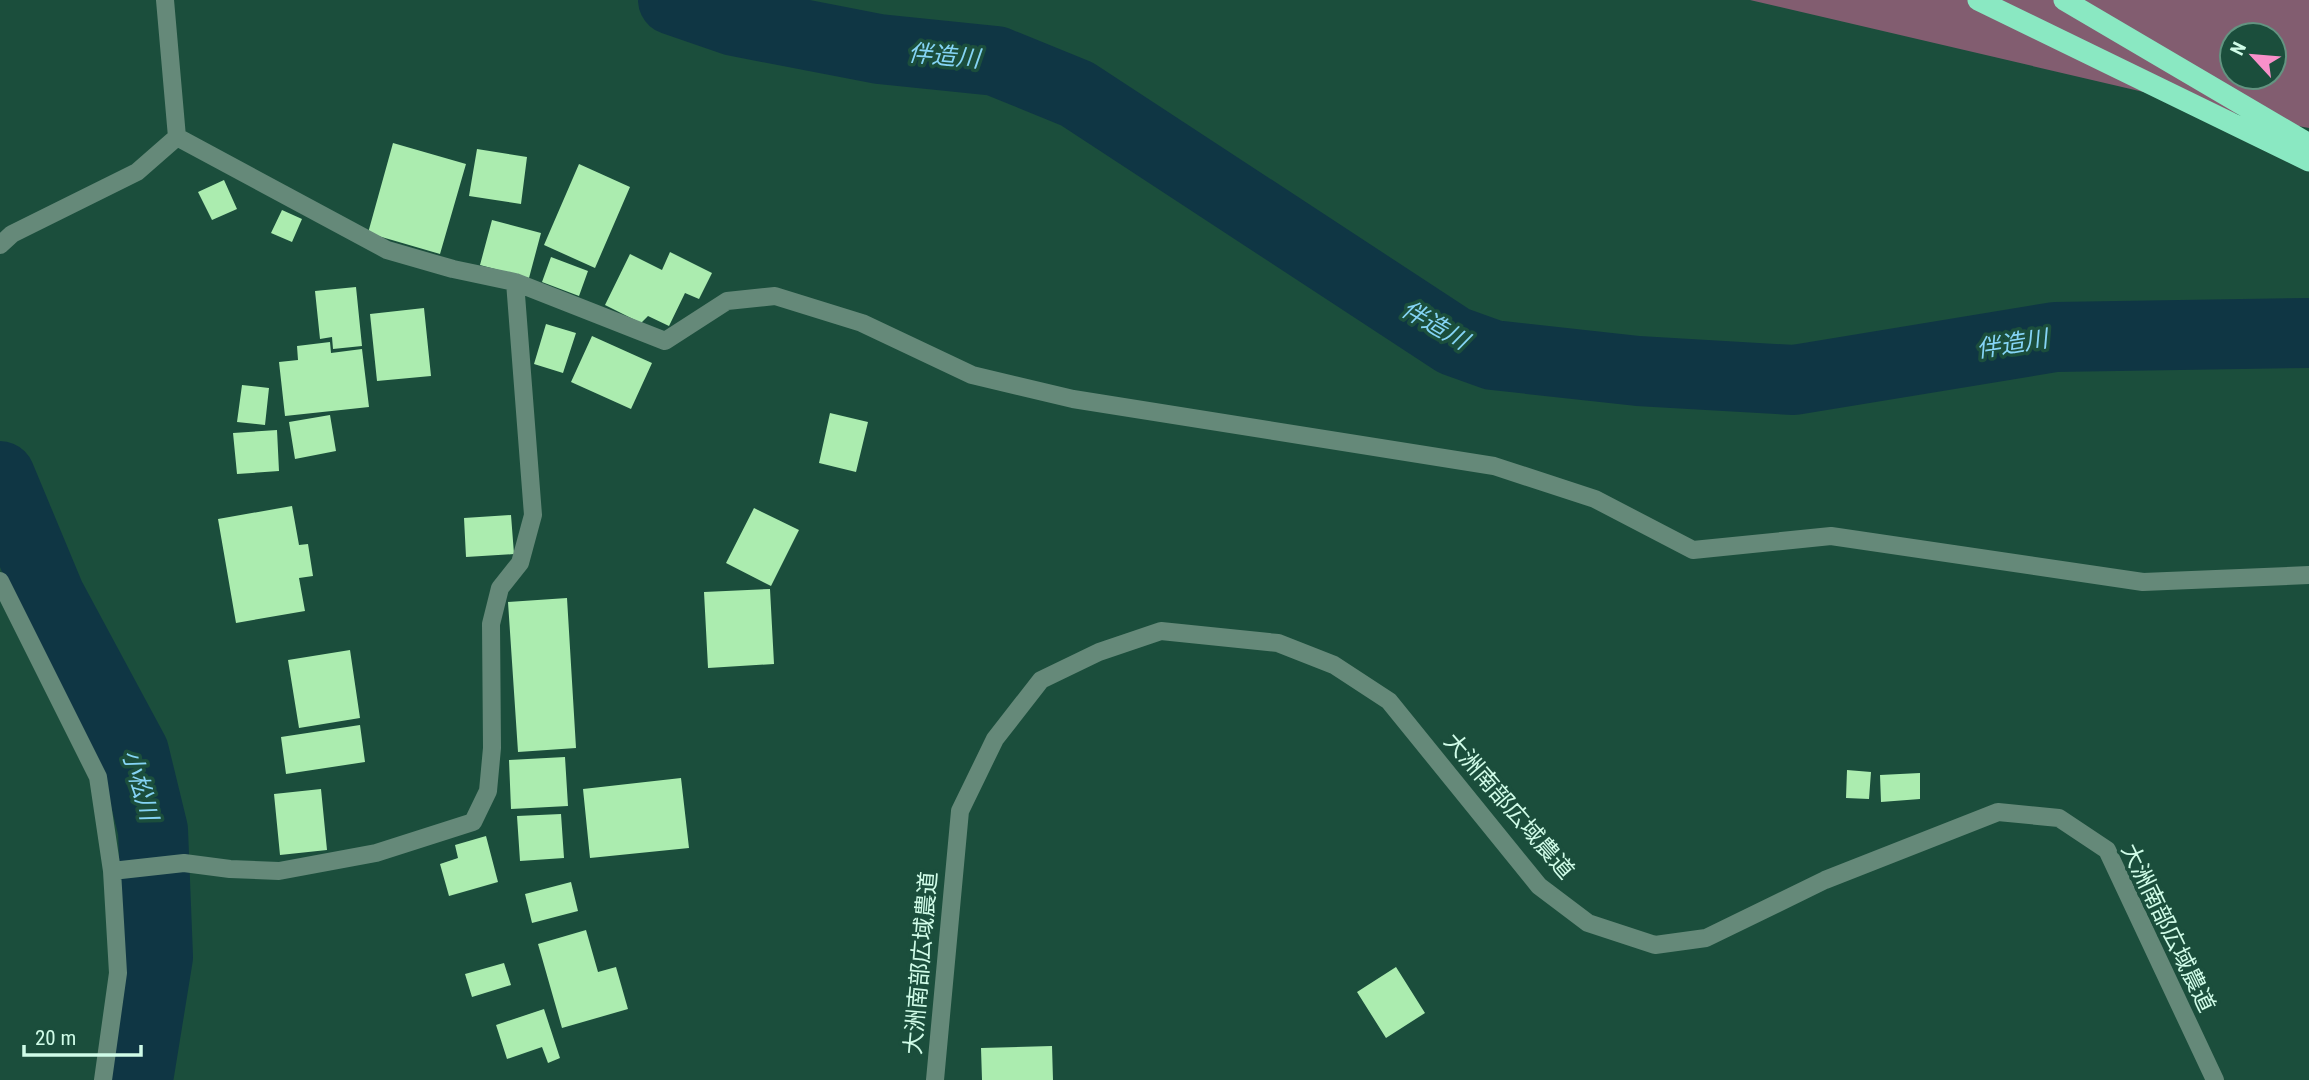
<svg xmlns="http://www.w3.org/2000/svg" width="2309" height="1080" font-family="'Roboto Condensed','Noto Sans JP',sans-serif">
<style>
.green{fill:#825d70;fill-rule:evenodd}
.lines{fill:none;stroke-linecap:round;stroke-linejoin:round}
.river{stroke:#0f3644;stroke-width:70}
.building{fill:#abecaf}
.minor{stroke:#658979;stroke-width:18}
.highway{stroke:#8ae8c2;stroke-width:21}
.labels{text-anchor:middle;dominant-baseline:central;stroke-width:7;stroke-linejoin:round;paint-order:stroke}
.street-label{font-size:23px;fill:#d0fce8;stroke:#1b4e3c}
.water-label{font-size:24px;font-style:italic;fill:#85d4f5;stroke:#1b4e3c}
</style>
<rect width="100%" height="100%" fill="#1b4e3c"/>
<path class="green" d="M1750 0H2309V128L2255 118ZM2232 35H2274V77H2232Z"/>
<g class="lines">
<path class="river" d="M673 0 734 21 879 49 996 61 1077 94 1454 341 1493 355 1638 371 1794 380 2055 337 2309 333
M0 476 50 596 134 752 153 830 158 957 138 1080"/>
</g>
<path class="building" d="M393 143 466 164 440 254 368 233Z
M477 149 527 157 521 204 469 196Z
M579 164 630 187 595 268 544 245Z
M224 180 237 209 212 220 198 192Z
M282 210 302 219 292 242 271 233Z
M492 220 541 233 529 278 480 265Z
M670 252 712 273 699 299 685 293 669 326 648 316 641 323 605 305 630 254 662 270Z
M551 257 588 271 579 296 542 282Z
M356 287 362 346 333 349 332 337 320 339 315 291Z
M424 308 431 376 377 381 370 314Z
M546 324 576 333 563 373 534 364Z
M592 336 652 363 631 409 571 382Z
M330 342 331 353 362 349 369 407 285 416 279 362 298 360 297 346Z
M242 385 269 388 265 425 237 422Z
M830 413 868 422 856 472 819 463Z
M330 415 336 451 295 459 289 422Z
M277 430 279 471 237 474 233 433Z
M292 506 299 545 308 544 313 576 299 578 305 611 236 623 218 519Z
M754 508 799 530 771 586 726 563Z
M511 515 514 554 466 557 464 518Z
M770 589 774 664 708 668 704 592Z
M567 598 576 748 518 752 508 602Z
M350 650 360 718 299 728 288 660Z
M360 725 365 762 286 774 281 737Z
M565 757 568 806 511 809 509 760Z
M1847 770 1871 772 1869 799 1846 798Z
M1920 773V799L1881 802 1880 775Z
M681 778 689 848 590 858 583 789Z
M321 789 327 850 280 855 274 794Z
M561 814 564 858 520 861 517 816Z
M486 836 498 882 449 896 440 864 458 858 455 845Z
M571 882 578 911 532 923 525 894Z
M586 930 598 972 616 967 628 1009 562 1028 538 944Z
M504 963 511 985 472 997 465 974Z
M1396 967 1425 1013 1386 1038 1357 992Z
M544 1009 560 1058 548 1063 542 1047 507 1059 496 1025Z
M1052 1046 1053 1080H982L981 1048Z"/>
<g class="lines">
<path class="minor" d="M165 0 177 137
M177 137 387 250 453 269 515 282 665 341 727 301 775 296 862 323 972 375 1073 399 1494 466 1595 499 1693 550 1831 536 2143 582 2309 575
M0 245 12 234 137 172 177 137
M0 581 98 777 112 871 118 973 103 1080
M112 871 184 863 230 869 279 871 376 853 473 822 488 791 492 748 491 624 500 588 520 563 533 515 515 282
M935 1080 960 811 995 739 1041 680 1099 652 1161 631 1278 643 1334 665 1389 701 1539 886 1588 923 1655 945 1706 938 1825 880 1998 812 2059 818 2107 850 2215 1080"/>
<path class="highway" d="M1978 0 2309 161
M2064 0 2309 144"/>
</g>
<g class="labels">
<g class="street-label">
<text transform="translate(1509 806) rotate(49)">大洲南部広域農道</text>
<text transform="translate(2168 928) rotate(64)">大洲南部広域農道</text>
<text transform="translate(921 963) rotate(-85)">大洲南部広域農道</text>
</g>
<g class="water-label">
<text transform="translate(944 56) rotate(5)">伴造川</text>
<text transform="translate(1435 325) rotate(30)">伴造川</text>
<text transform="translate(2012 344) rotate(-9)">伴造川</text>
<text transform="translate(140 785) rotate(74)">小松川</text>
</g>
</g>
<g transform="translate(2253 56) rotate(296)"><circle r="33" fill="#1b4e3c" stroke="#639481" stroke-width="2"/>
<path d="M0-5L12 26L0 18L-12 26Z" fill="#f990ca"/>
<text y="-10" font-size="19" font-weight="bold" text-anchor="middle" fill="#d0fce8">N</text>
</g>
<path d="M24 1045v10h117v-10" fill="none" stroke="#d0fce8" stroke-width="3.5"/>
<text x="35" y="1045" font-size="21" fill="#d0fce8" stroke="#1b4e3c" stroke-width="5" paint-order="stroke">20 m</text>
</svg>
